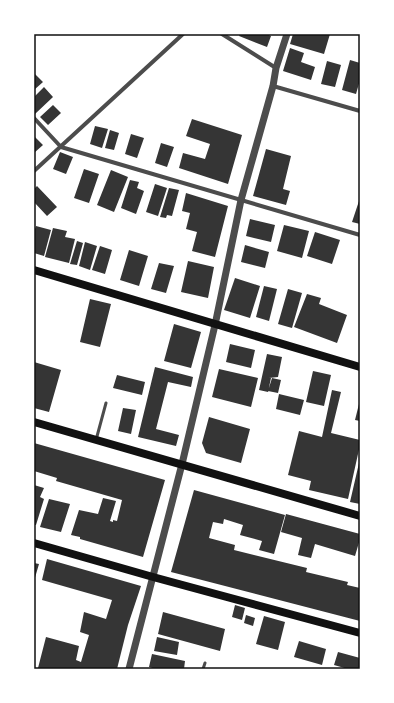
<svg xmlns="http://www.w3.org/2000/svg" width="394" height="703" font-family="'Source Serif 4',serif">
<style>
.building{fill:#353535}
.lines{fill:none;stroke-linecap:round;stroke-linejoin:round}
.service{stroke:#4c4c4c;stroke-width:3}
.minor{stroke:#4c4c4c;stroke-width:4}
.tertiary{stroke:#4c4c4c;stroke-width:7}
.secondary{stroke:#111;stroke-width:8}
.neatline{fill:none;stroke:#111;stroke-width:1.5}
</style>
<rect width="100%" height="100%" fill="#fff"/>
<path class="building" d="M240 34H267L271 36 267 47 239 36Z
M293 34H330L324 54 290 44Z
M290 48 304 53 301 62 315 67 311 80 283 71Z
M350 60 360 63V80L356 94 342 90Z
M327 61 341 65 335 87 321 84Z
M34 73 43 82 34 90Z
M44 87 53 97 35 114 34 113V97Z
M53 105 61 113 48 125 40 117Z
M192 119 242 135 228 184 179 168 183 153 205 159 210 144 186 136Z
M95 126 108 129 102 148 90 144Z
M110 130 119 133 114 150 105 148Z
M131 134 144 138 137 158 125 154Z
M34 136 43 145 34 153Z
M161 143 174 147 167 167 155 163Z
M266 149 291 156 283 189 290 191 286 205 253 196Z
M60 152 73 157 66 174 53 169Z
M84 169 99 174 89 203 74 198Z
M111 170 128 177 114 212 97 205Z
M130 180 139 182 137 188 144 191 136 214 121 208Z
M155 184 167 188 158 216 146 212Z
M37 186 57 207 47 216 34 202V189Z
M169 188 179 190 172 216 167 215 166 218 160 217Z
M186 193 228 206 215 257 192 251 197 232 186 229 190 213 182 211Z
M360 198V224L352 222Z
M250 219 275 225 271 242 246 236Z
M284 225 309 231 302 258 277 251Z
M36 226 51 230 44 256 34 253V232Z
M53 228 67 231 65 237 75 239 69 263 45 257Z
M315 232 340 240 332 264 307 256Z
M77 241 83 243 77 265 70 264Z
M85 242 97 246 90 270 79 266Z
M245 245 269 252 265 268 241 262Z
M100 246 112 250 105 274 92 270Z
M129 250 148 256 139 286 120 280Z
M188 261 214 267 208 298 181 292Z
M159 263 174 266 166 293 151 289Z
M235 278 260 286 250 318 224 310Z
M264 286 277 289 269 321 256 317Z
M288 289 302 293 292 328 278 324Z
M307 294 321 298 319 304 347 315 337 343 294 327Z
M90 299 111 304 100 347 80 342Z
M174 324 201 332 191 368 164 361Z
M230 344 255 350 251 368 226 362Z
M267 354 282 357 278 377 269 378H271L268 392 259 390Z
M34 362 61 370 49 412 34 408Z
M155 367 193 377 191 387 168 382 156 429 179 435 176 446 138 437Z
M219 369 258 378 251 407 212 397Z
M313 371 331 375 324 406 306 402Z
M117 375 145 382 142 395 113 388Z
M272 378 281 380 278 393 268 391Z
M332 390 341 392 331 433 360 440V445L348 499 309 490 311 481 288 475 299 431 322 437Z
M279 394 304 400 300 415 276 409Z
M359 404H360V421L355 420Z
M123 408 136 410 131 434 118 431Z
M209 417 250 429 241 463 206 453 202 443Z
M34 443 165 480 143 557 80 539V537L71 535 79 510 98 514 103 498 116 501 110 521 113 522V520L117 521 122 500 56 481 57 478 34 471Z
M359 463H360V504L350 502Z
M34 485 44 488 40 497 44 499 36 525H34Z
M194 490 285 515 274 554 259 550 262 541 240 535 243 525 224 519 223 524 213 522 209 538 235 545 234 550 307 568 306 572 348 582 347 585 360 588V621L171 572Z
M49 499 70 504 61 532 40 527Z
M286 514 360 534V539L355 556 315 544 311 558 298 555 302 538 281 532Z
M47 559 141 586 128 625 117 669H44L38 668 46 637 79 646 76 660 81 662 89 635 80 632 84 612 106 619 112 600 42 580Z
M34 563 39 564 34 581Z
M235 605 245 608 242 620 232 617Z
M163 612 225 629 220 651 158 634Z
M246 615 255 618 253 626 244 623Z
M264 616 285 622 278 650 256 644Z
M157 637 179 642 177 655 154 651Z
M299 641 326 649 322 665 294 657Z
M338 652 360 658V669H348L334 665Z
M152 654 185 661 184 669H156L149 667Z"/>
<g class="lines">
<path class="service" d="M96 440 106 403
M203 669 205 663"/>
<path class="minor" d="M222 34 276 68
M273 86 360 111
M34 118 61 147 360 235
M34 171 183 34"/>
<path class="tertiary" d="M129 669 182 464 215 325 241 200 273 86 276 68 287 34"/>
<path class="secondary" d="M34 270 360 367
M34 422 360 516
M34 543 153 577 360 633"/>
</g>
<rect width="394" height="703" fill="none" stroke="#ffffff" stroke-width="70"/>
<rect x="35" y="35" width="324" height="633" class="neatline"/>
</svg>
